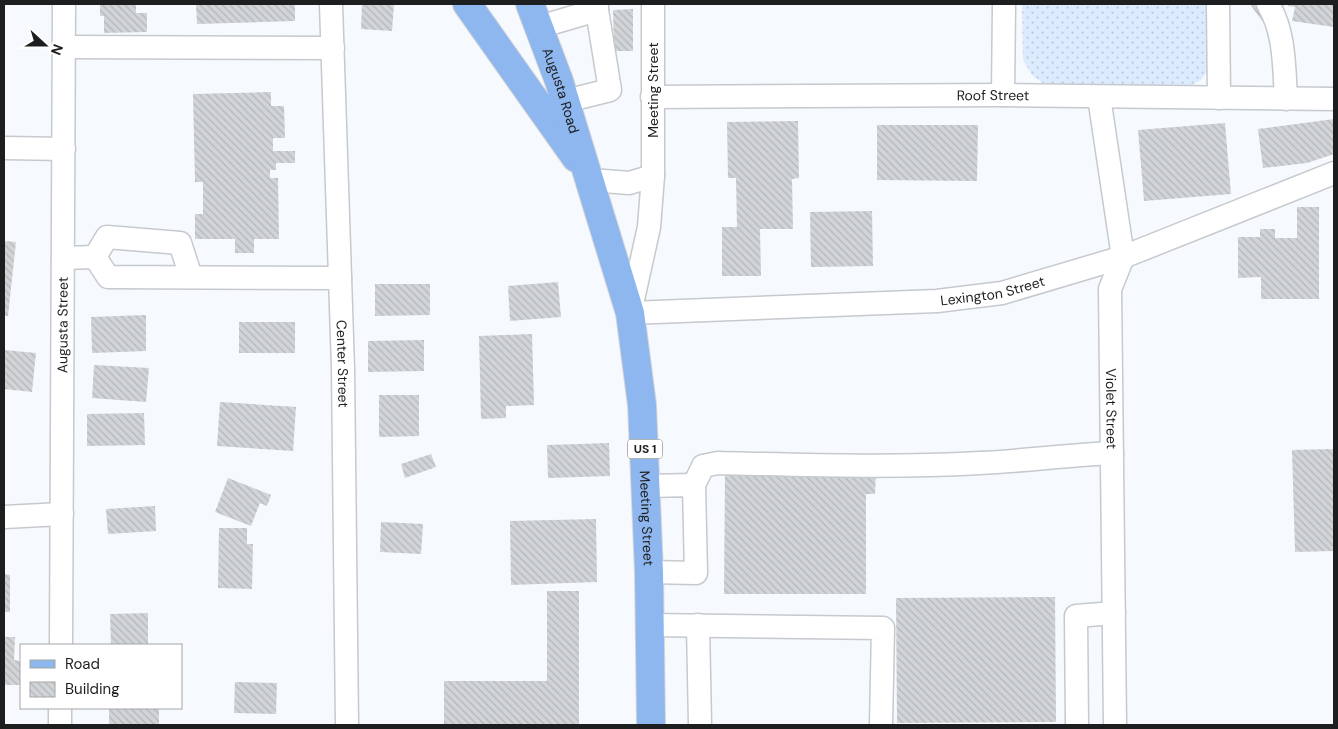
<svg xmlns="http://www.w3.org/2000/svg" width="1338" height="729" font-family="'DM Sans',sans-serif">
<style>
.grass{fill:url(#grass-dots)}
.building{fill:url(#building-back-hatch)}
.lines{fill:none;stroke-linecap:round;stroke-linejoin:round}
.minor-casing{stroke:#c6c9cd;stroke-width:25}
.major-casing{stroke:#d6d6d7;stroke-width:30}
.minor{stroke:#fff;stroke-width:22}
.major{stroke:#8eb6ef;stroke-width:28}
.labels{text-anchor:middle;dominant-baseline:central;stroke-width:4;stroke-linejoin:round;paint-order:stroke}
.shield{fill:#fff;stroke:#616262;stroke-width:1}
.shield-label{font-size:12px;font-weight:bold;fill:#1d1e1f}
.street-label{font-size:14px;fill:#1d1e1f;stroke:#fff}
</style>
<defs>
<pattern id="grass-dots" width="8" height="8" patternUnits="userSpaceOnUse" patternTransform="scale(1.25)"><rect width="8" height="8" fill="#ddebff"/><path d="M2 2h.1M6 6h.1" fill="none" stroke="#bdc9da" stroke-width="1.8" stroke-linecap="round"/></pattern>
<pattern id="building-back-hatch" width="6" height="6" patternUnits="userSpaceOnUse" patternTransform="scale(1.25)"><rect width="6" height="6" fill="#d2d5d8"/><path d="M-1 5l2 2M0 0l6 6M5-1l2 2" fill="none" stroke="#b4b6b9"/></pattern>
</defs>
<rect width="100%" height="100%" fill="#f6f9fd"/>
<path class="grass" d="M1022 4H1210L1211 66 1201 80 1189 87 1045 85 1032 75 1023 60Z"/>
<path class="building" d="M100 4H136V13H147V32L104 33V16H100Z
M196 4H295V21L197 24Z
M362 4H394L392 31 361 29Z
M1250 4H1286L1262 21Z
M1289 4H1334V27L1292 21 1295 7 1288 6Z
M633 9V51H614L613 10Z
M271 92V106H284L285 138H273V151H295V163H276V170H270V178H278L279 239H254V253H235V239H195V214H203V182H195L193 94Z
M1334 119V154L1307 163 1263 168 1258 129Z
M798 121 799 178 792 179 793 229H760L761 276H722V227H737L736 178H728L727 122Z
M1225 123 1231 194 1144 201 1138 130Z
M877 125H978L977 181 877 180Z
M1297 207H1319V299H1261V277L1238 278V237H1260V229H1275V238H1297Z
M872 211 873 266 811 267 810 212Z
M4 241 16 242 8 316H4Z
M558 282 561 317 510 321 508 286Z
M375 284H430V315L375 316Z
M146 315V351L92 353 91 317Z
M239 322H295V353H239Z
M532 334 534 405 506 406V418L481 419 479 336Z
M424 340V371L368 372V341Z
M4 350 36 353 32 392 4 389Z
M94 365 149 368 146 402 92 398Z
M379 395H419V436L379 437Z
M220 402 296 407 293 451 217 446Z
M144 413 145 445 87 446V414Z
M609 443 610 476 548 478 547 445Z
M1334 449V551L1295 552 1292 450Z
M431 454 436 467 405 478 401 464Z
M725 472 876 473 875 494H866V594H724Z
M228 478 271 495 267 506 260 503 251 526 215 512Z
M155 506 156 531 108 534 106 509Z
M596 519 597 582 511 585 510 521Z
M381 522 423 524 421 554 380 552Z
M219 528H247V544H253L252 589 218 588Z
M4 574 10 575V612H4Z
M547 591H579V725H444V681H547Z
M1055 597 1056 722 897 723 896 598Z
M148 613V645H111L110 614Z
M4 637H15L14 660 20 661V685H4Z
M235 682 277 683 276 714 234 713Z
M109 708H159V725H109Z"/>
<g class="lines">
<g class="minor-casing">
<g id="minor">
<path id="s1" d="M331 4 343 368 347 725"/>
<path id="s2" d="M653 4V176L649 227 630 313 937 301 1002 293 1123 257 1334 173"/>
<path d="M1218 4 1219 98"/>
<path d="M1268 4C1285 32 1284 66 1286 99"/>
<path d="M539 27 597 10V4"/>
<path d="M64 47 333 48"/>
<path d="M1003 95 1004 4"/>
<path id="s3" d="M652 97 1003 95 1334 99"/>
<path id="s4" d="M1099 97 1123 257 1110 289 1115 725"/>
<path d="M566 101 610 90 597 10"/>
<path d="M4 148 64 149"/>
<path d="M591 180 629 183 653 176"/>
<path d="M95 257 107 237 180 243 191 277"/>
<path d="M63 258 95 257 108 277 340 278"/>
<path d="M694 485 703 466 718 463C805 465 892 468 980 463 1024 461 1068 455 1112 453"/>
<path d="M646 486 694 485 696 573 649 572"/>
<path d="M4 517 62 514"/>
<path d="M649 625 883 628 881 725"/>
<path d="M698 625 700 725"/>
<path id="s5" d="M61 645 64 4"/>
<path d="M60 725V708"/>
<path d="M1077 725 1076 616 1114 613"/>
</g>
</g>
<g class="major-casing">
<g id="major">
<path d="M467 4 576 158"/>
<path id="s6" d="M530 4 559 81 630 313 642 405 649 572 651 725"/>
</g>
</g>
<use href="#minor" class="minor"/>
<use href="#major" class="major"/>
</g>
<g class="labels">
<rect class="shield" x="627.5" y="439.5" width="35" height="19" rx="4"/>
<g class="shield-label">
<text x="645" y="449">US 1</text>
</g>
<g class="street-label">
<text transform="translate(653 90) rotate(-90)">Meeting Street</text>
<text stroke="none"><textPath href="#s6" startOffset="92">Augusta Road</textPath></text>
<text stroke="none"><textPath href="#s3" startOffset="341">Roof Street</textPath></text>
<text stroke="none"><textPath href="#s2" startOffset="675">Lexington Street</textPath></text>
<text stroke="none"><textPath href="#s5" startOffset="320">Augusta Street</textPath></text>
<text stroke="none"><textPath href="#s1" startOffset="360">Center Street</textPath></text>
<text stroke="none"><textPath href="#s4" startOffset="316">Violet Street</textPath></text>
<text stroke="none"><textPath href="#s6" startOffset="531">Meeting Street</textPath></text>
</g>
</g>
<rect width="1338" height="729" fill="none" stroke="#1d1e1f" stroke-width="10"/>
<rect x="20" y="644" width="162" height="65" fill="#ffffff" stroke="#a5a5a5"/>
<rect x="30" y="660" width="25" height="8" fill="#8eb6ef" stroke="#a5a5a5"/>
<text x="65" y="669" font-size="15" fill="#1d1e1f">Road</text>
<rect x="30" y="682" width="25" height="15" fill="url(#building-back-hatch)" stroke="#a5a5a5"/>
<text x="65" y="694" font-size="15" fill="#1d1e1f">Building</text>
<g transform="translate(45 45) rotate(111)" stroke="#ffffff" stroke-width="4" paint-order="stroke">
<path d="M0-4L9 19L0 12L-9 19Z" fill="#1d1e1f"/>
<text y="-8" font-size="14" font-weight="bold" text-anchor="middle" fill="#1d1e1f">N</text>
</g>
</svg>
